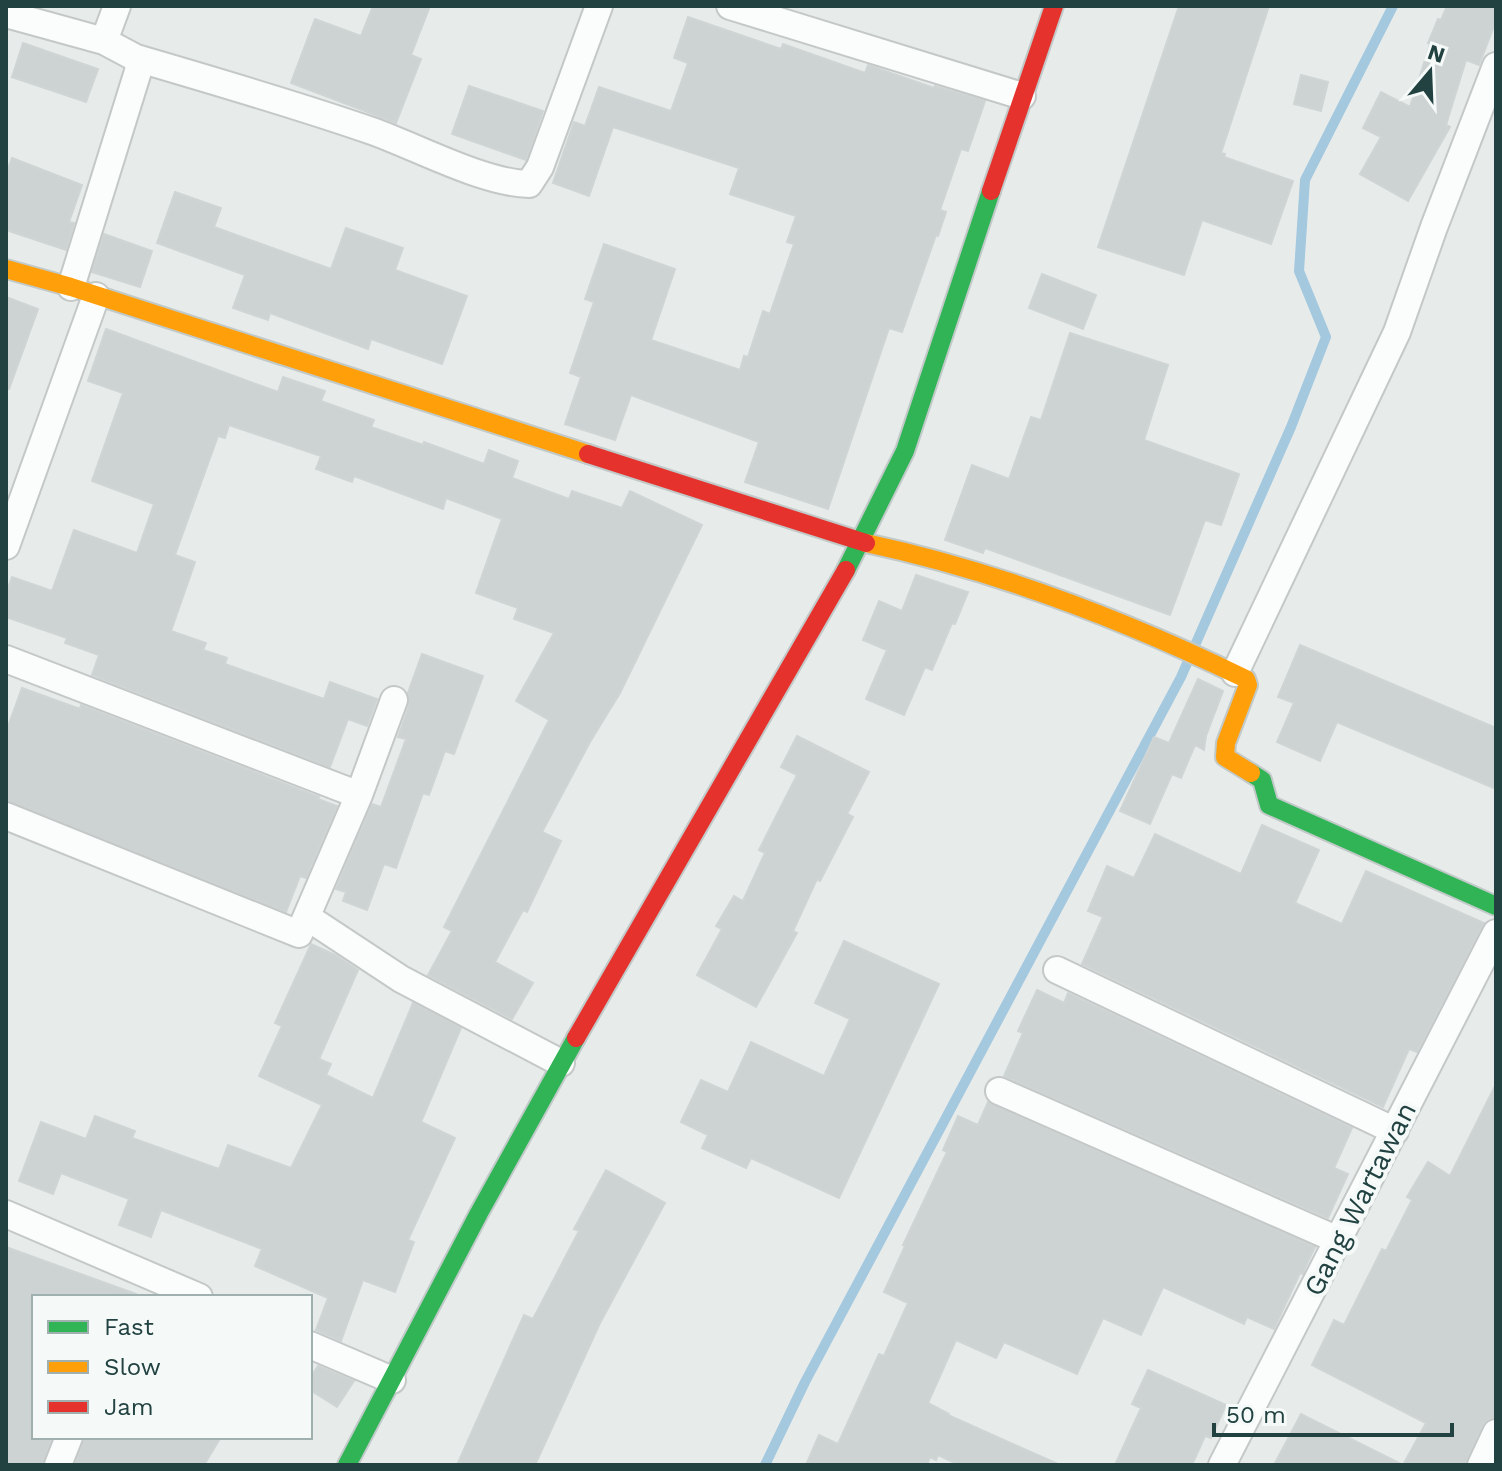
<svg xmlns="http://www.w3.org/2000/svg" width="1502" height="1471" font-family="'Work Sans',sans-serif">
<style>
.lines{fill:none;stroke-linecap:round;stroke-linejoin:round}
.stream{stroke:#a4c8de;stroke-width:10}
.building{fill:#ccd3d2;stroke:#cfd5d4;stroke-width:2}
.street-casing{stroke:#c4c9c8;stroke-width:30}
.fast-casing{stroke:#c2cac9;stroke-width:22}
.slow-casing{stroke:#c2cac9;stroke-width:22}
.jam-casing{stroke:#c2cac9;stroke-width:22}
.street{stroke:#fbfcfc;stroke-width:26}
.fast{stroke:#30b455;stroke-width:18}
.slow{stroke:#ff9f0a;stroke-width:18}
.jam{stroke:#e5322d;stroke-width:18}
.labels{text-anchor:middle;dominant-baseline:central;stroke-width:8;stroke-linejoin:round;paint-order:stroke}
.street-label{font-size:28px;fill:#214241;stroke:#f5faf9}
</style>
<rect width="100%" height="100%" fill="#e7eceb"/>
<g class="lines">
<path class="stream" d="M765 1465 805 1382 1181 677 1291 427 1326 337 1299 271 1305 180 1393 6"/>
</g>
<path class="building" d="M373 6H430L411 55 421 59 396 123 291 83 315 19 361 36Z
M1179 6H1269L1221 153 1225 154 1224 157 1293 181 1271 244 1202 220 1184 275 1098 247Z
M1447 6H1496V21L1479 65 1466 60 1446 125 1450 127 1408 201 1360 174 1381 137 1363 128 1381 92 1410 107 1430 44 1428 43 1438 19 1441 20Z
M688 17 781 49 783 44 865 73 868 65 934 88 935 86 985 101 968 151 961 149 940 210 946 212 938 236 936 235 902 332 889 328 828 509 745 482 759 442 631 395 615 440 565 424 581 377 570 373 594 302 585 299 604 244 675 269 651 340 740 370 744 356 748 357 763 311 770 314 794 244 787 242 796 216 730 194 739 168 613 127 589 196 553 183 574 122 585 126 599 87 671 111 688 63 674 58Z
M23 43 98 69 86 102 12 77Z
M1301 75 1328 82 1321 111 1294 104Z
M469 86 543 111 526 160 452 134Z
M12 158 82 185 69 222 74 223 66 250 6 230V174Z
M175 192 221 208 214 227 331 269 346 228 403 248 395 270 467 296 442 364 371 339 368 349 270 313 268 320 233 308 245 275 157 243Z
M104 234 152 251 140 287 92 272Z
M1042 274 1096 295 1083 329 1029 308Z
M6 297 38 309 9 389 6 388Z
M106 329 278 392 283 377 325 391 321 401 374 420 371 427 423 445 424 442 484 464 489 450 518 461 512 478 569 499 572 491 622 508 630 491 702 525 620 693 590 742 542 832 561 841 527 912 523 910 495 962 533 983 512 1019 428 975 452 931 444 927 549 720 516 701 554 633 514 619 518 608 476 593 502 519 446 498 443 509 354 476 352 482 316 469 321 456 229 425 225 438 218 436 175 555 195 562 171 631 206 643 203 650 227 658 225 664 324 699 330 682 377 699 367 726 348 719 330 767 92 675 99 655 65 643 67 638 6 617V593L12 577 52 591 74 530 137 553 154 504 92 481 123 393 88 381Z
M1070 333 1168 365 1144 440 1239 474 1221 525 1205 520 1170 615 985 548 983 553 945 540 972 465 1009 479 1031 417 1041 420Z
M916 575 968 592 955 624 952 623 932 670 925 667 904 715 866 699 887 650 863 640 879 601 902 611Z
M1300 645 1496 728V789L1337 722 1320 761 1277 742 1294 703 1278 697Z
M422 654 483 676 454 754 445 751 429 795 423 793 396 868 384 864 367 910 343 901 346 892 336 889 372 804 381 807 406 739 398 737 409 706 408 693Z
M1198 679 1223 691 1206 736 1204 750 1195 745 1181 778 1172 774 1150 824 1120 811 1154 737 1169 743Z
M22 688 80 709 81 705 319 797 318 799 337 806 306 878 300 876 286 912 6 800V732Z
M797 736 869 772 847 814 853 817 820 881 817 879 793 931 797 933 756 1007 697 975 722 929 716 926 734 896 743 901 765 853 759 850 797 775 781 767Z
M1262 825 1319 850 1295 903 1342 924 1366 871 1484 923 1417 1052 1409 1049 1383 1107 1082 964 1103 917 1088 911 1107 866 1134 878 1155 834 1241 874Z
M844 941 939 984 839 1198 751 1158 746 1168 702 1148 708 1135 681 1122 701 1080 728 1092 751 1042 824 1076 850 1019 815 1003Z
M311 944 335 955 358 970 319 1059 331 1064 326 1075 373 1098 413 1003 461 1028 421 1122 455 1138 408 1240 414 1242 395 1292 363 1280 341 1341 316 1330 328 1298 255 1266 262 1249 161 1210 151 1237 119 1225 129 1199 61 1173 53 1194 19 1181 41 1122 86 1139 95 1116 135 1131 132 1138 219 1169 228 1145 291 1168 322 1105 259 1076 282 1026 275 1023Z
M1037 990 1064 1003 1068 993 1352 1128 1334 1168 1348 1174 1328 1218 1004 1076 1023 1033 1018 1031Z
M1496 1084V1417L1488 1420 1482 1426 1465 1465H1274L1301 1414 1403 1465 1426 1423 1312 1365 1334 1320 1344 1325 1382 1249 1386 1251 1412 1200 1407 1197 1428 1162 1450 1176Z
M988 1102 1315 1247 1305 1268 1303 1274 1300 1273 1274 1329 1247 1317 1244 1324 1163 1287 1141 1335 1103 1318 1077 1374 1004 1342 996 1358 956 1340 928 1403 949 1414 948 1415 1060 1465H959L938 1455 936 1460 930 1457 927 1465H806L819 1435 838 1444 879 1354 884 1356 908 1303 884 1292 905 1246 903 1245 947 1152 943 1150 958 1116 978 1125Z
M606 1170 665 1203 600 1323 535 1465H457L524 1315 533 1319 579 1231 574 1229Z
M6 1247 136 1294V1297H34V1437H52L42 1465H6Z
M318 1366 354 1381 337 1407 310 1390V1378Z
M1148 1370 1226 1405 1211 1438 1205 1436 1192 1465H1115L1141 1408 1132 1404Z
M85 1437H221L204 1465H75Z"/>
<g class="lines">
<g class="street-casing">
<path id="street" d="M730 6 1022 96
M6 14 104 41
M136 58C215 81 294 104 372 131 417 147 483 183 529 184L540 167 599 6
M71 287 139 68 136 58 104 41 117 6
M6 546 96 296
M6 659 359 795
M1235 673 1397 332 1434 227 1496 66
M6 816 299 934 359 795 394 700
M307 917 401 979 561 1063
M1057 970 1395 1131
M999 1091 1338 1240
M6 1214 199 1297
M310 1345 392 1380
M58 1465 69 1437
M1222 1465 1496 933
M1481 1465 1496 1433"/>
</g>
<g class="fast-casing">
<path id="fast" d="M846 570 905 451 991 191
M1251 773 1262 780 1269 805 1496 906
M347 1465 479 1213 576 1038"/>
</g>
<g class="slow-casing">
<path id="slow" d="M6 269 71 287 588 454
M866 543C997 571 1125 620 1246 679L1248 685 1226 743 1225 757 1251 773"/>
</g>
<g class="jam-casing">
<path id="jam" d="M991 191 1054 6
M588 454 866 543
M576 1038 846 570"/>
</g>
<use href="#street" class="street"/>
<use href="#fast" class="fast"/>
<use href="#slow" class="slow"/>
<use href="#jam" class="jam"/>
</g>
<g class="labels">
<g class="street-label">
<text transform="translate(1360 1199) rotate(-63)">Gang Wartawan</text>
</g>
</g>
<rect width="1502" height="1471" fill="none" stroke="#214241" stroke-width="16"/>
<rect x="32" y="1295" width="280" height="144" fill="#f5faf9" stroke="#a0b0af" stroke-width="2"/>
<rect x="48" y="1321" width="40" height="12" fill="#30b455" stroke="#a0b0af" stroke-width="2"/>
<text x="104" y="1335" font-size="24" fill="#214241">Fast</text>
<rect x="48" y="1361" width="40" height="12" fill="#ff9f0a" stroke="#a0b0af" stroke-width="2"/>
<text x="104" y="1375" font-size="24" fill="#214241">Slow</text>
<rect x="48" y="1401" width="40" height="12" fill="#e5322d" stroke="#a0b0af" stroke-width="2"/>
<text x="104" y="1415" font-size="24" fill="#214241">Jam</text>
<g transform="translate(1430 72) rotate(19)" stroke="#f5faf9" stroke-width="6" paint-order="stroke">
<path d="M0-6L14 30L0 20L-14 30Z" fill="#214241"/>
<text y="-12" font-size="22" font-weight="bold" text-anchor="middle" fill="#214241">N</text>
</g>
<path d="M1214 1423v12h238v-12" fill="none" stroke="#214241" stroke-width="4"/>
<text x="1226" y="1423" font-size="24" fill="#214241" stroke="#f5faf9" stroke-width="6" paint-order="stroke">50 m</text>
</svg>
